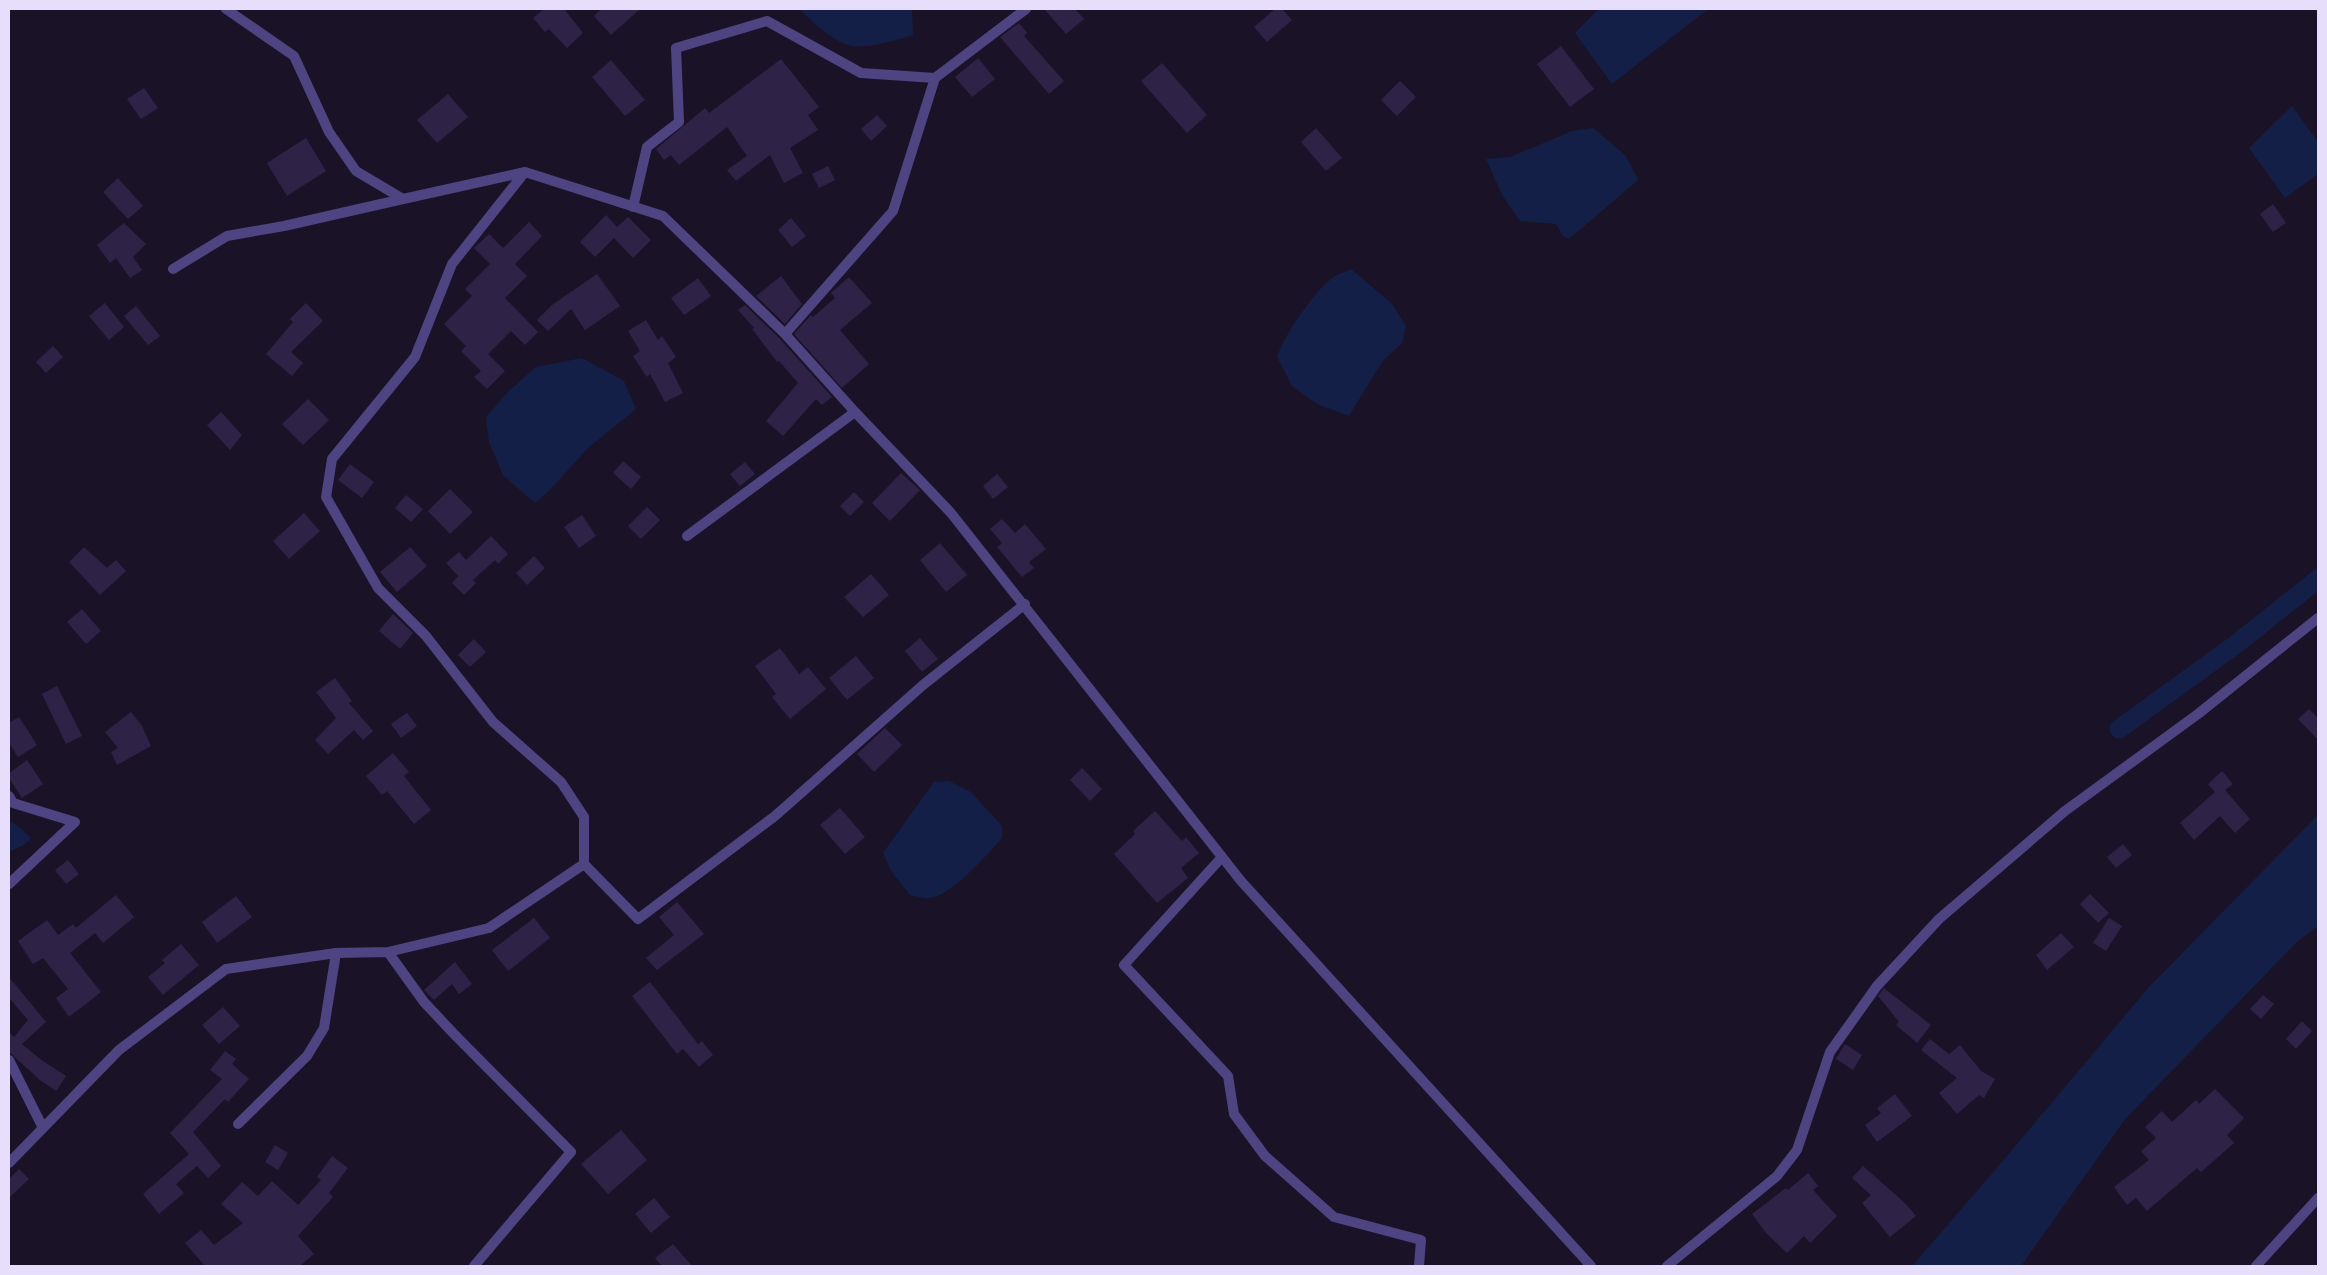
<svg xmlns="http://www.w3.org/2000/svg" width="2327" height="1275" font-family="'Source Sans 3',sans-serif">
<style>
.water{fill:#131f46}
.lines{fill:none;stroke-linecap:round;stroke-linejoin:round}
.canal{stroke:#131f46;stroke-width:19}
.building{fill:#2e2247}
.street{stroke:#4f4482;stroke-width:10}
</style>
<rect width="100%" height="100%" fill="#1a1328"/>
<path class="water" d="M799 9H912L913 35C897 40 864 50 848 45 831 40 812 21 799 9Z
M1599 9H1708L1612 84 1575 33Z
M2292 106 2318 142V174L2285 198 2249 148Z
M1593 128 1626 156 1638 180 1569 239 1563 236 1556 224 1520 221 1502 195 1486 159 1510 157 1572 131Z
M1351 269 1392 304 1406 326 1402 343 1382 362 1349 416 1317 404 1292 386 1277 357C1284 335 1314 292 1333 277 1338 274 1345 272 1351 269Z
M582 358 624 381 636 409 588 448 549 491 535 503 503 475 489 442 486 417 509 391 536 367Z
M949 781 971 792 1002 826V838C987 855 952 895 930 898 924 899 916 896 910 895L891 871 883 853 934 782Z
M2318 815V926L2298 941 2126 1118 2021 1266H1912L1996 1169 2149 987Z
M9 821 18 826 31 838 25 844 9 852Z"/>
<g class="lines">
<path class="canal" d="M2119 729 2235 645 2318 579"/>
</g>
<path class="building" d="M544 9H564L583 33 567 48 549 29 545 32 533 18Z
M601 9H640L611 35 594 16Z
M1044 9H1075L1084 19 1066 34Z
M1275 9H1282L1292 20 1267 42 1254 27Z
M1019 23 1027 33 1024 36 1064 81 1049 94 1000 37Z
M1561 46 1594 89 1570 107 1537 64Z
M978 58 995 79 972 97 955 77Z
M781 59 819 107 808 115 818 130 790 148 803 173 784 183 770 155 736 181 727 170 747 156 727 127 679 165 671 155 664 160 656 149 705 108 709 113Z
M611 60 645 100 625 116 592 77Z
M1162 63 1207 115 1187 133 1141 81Z
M1400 81 1416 97 1397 116 1381 100Z
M144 88 158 108 141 119 127 99Z
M448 94 468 117 437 143 417 120Z
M877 115 887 126 871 141 861 129Z
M1316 128 1342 158 1326 171 1301 142Z
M306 138 326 171 287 196 267 163Z
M828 166 835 180 819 188 812 174Z
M118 178 143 206 128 219 103 192Z
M2273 204 2286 223 2273 232 2260 214Z
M606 215 617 227 628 217 651 240 633 258 614 238 595 257 580 242Z
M791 218 806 236 792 247 778 230Z
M529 222 542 236 515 264 527 276 505 298 538 332 525 345 511 331 488 354 505 371 487 389 474 377 481 371 461 351 466 346 444 324 472 296 465 289 490 264 474 248 489 234 503 248Z
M124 223 146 244 133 257 142 270 130 278 116 258 110 263 97 245Z
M597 274 620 306 585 330 571 309 548 331 537 320 552 305Z
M781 276 802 304 785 324 756 296Z
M849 277 872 303 840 330 869 364 842 388 794 334 811 315 813 317 835 298 831 293Z
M698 278 711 296 684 315 671 298Z
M105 303 124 327 109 340 89 316Z
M306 303 323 321 291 352 303 363 292 376 266 354 293 322 290 319Z
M745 305 780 339 832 397 822 405 816 399 783 436 766 421 798 383 779 361 777 362 752 329 754 328 738 310Z
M136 306 160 336 148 345 124 316Z
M646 320 658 340 662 336 676 357 668 363 683 393 665 402 650 374 647 377 633 356 640 351 628 331Z
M53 346 63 357 46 373 36 362Z
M308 399 329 420 303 445 282 424Z
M221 412 242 435 230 450 207 425Z
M623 461 641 477 631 489 613 473Z
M745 462 755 474 740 486 730 474Z
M350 464 374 482 362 498 338 480Z
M901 473 920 490 890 521 872 503Z
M997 474 1008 487 993 499 983 486Z
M450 489 473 512 450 534 428 511Z
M854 492 864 502 850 516 840 506Z
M406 495 423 509 411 522 395 508Z
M647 507 660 520 641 539 628 526Z
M304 513 320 531 289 559 273 541Z
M582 515 596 536 579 548 564 527Z
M1002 519 1015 533 1025 524 1046 549 1029 562 1034 568 1022 577 997 547 1002 543 990 529Z
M491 536 508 554 498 564 495 560 473 580 476 583 464 595 452 583 458 576 446 563 459 552 466 560Z
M940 543 967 575 946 592 920 560Z
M84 547 107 568 116 560 126 571 100 595 69 562Z
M410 547 427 566 397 592 380 572Z
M534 556 545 568 527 585 516 573Z
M871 574 889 595 863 617 844 597Z
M82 609 101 631 86 644 67 622Z
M393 614 413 633 400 649 379 631Z
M920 638 938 659 922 672 905 651Z
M474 639 486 652 470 667 458 655Z
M780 648 799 674 808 667 826 689 790 719 772 697 776 694 755 666Z
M856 656 874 678 847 700 829 678Z
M335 678 352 701 349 703 373 731 363 740 354 730 328 754 315 740 336 718 316 692Z
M57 686 82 736 66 744 42 694Z
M2309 709 2318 718V740L2298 719Z
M131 712 142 726 151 746 117 765 111 752 118 748 105 732Z
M407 713 417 726 401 738 391 724Z
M19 717 37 745 18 757 9 743V723Z
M885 728 902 745 874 772 857 754Z
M393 753 409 772 404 776 431 810 414 824 387 791 382 795 366 776Z
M27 760 43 784 22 798 9 778V773Z
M1082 768 1102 789 1090 801 1070 780Z
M2222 771 2233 784 2225 790 2250 819 2235 833 2220 816 2194 840 2180 823 2215 792 2208 784Z
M840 808 865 837 845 854 820 825Z
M1155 811 1182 841 1186 837 1199 853 1181 868 1188 878 1157 903 1114 854 1135 834 1133 831Z
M2123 844 2132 855 2116 868 2107 857Z
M68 860 79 874 66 884 55 870Z
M2090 894 2109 913 2098 923 2080 904Z
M116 895 134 917 103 943 95 933 70 953 101 992 69 1017 56 998 68 989 43 958 33 964 18 941 47 920 58 935 73 924 76 928Z
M236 896 252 917 217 943 202 922Z
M677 902 704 934 657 970 646 958 674 935 659 917Z
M534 918 550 938 508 971 492 950Z
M2109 918 2122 926 2106 951 2093 943Z
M2061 933 2074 947 2047 970 2036 955Z
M181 944 199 965 163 995 148 977 165 963 162 960Z
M455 962 472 984 459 994 452 984 434 1000 424 990Z
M9 977 46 1022 22 1044 40 1059 66 1076 56 1091 40 1080 9 1052V1032L14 1037 28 1020 9 998Z
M650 982 698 1044 702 1041 713 1055 699 1067 683 1049 677 1054 632 996Z
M1884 988 1931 1025 1917 1043 1896 1025 1899 1022 1878 996Z
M2263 995 2274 1004 2261 1019 2250 1009Z
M223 1007 240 1026 219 1044 202 1025Z
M2302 1021 2312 1031 2296 1049 2286 1039Z
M1930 1039 1949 1054 1960 1045 1981 1071 1995 1079 1984 1098 1979 1095 1957 1114 1939 1093 1957 1078 1921 1050Z
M1845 1044 1862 1055 1853 1070 1836 1059Z
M225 1051 236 1059 232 1064 249 1079 228 1102 225 1099 193 1132 221 1166 208 1178 197 1166 176 1184 184 1193 159 1214 143 1194 189 1154 170 1133 222 1079 210 1070Z
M2215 1089 2244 1118 2227 1135 2234 1143 2201 1172 2197 1168 2147 1211 2136 1198 2127 1205 2114 1187 2149 1160 2141 1151 2156 1138 2145 1127 2162 1111 2172 1122 2196 1100 2199 1104Z
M1895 1094 1912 1116 1877 1142 1865 1125 1881 1113 1877 1108Z
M621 1130 647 1160 608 1194 581 1164Z
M275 1145 288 1153 278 1170 265 1162Z
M332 1156 348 1168 329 1193 333 1197 298 1236 314 1254 300 1266H205L185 1243 201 1230 214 1245 243 1223 221 1204 242 1182 258 1196 272 1181 298 1205 321 1180 317 1177Z
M1863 1166 1906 1204 1916 1216 1890 1237 1862 1203 1871 1195 1852 1178Z
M19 1169 29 1179 9 1198V1179Z
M1808 1173 1818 1186 1813 1190 1837 1216 1810 1243 1804 1236 1787 1253 1766 1233 1752 1214 1786 1188 1788 1190Z
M654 1198 670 1217 651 1233 635 1214Z
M673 1244 692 1266H662L655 1258Z"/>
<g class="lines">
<path class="street" d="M226 9 294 56 329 132 356 171 403 199 525 172 663 216 785 334 855 412 951 513 1241 881 1591 1266
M525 172 452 264 415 357 332 459 326 497 378 588 426 636 493 722 561 782 584 817V864
M633 207 647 147 679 122 676 48 767 21 861 73 935 78
M173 269 227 236 284 226 403 199
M785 334 893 211 935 78 1026 9
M687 536 855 412
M9 796 13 803 75 822 9 884
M1222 857 1124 965 1228 1076 1234 1114 1265 1156 1334 1217 1421 1240 1419 1266
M388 952 424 1002 454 1034 571 1152 474 1266
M9 1060 43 1128
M238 1124 307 1056 324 1028 336 953
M9 1163 119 1050 226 969 336 953 388 952 489 928 584 864 638 919 775 816 923 685 1025 604
M1667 1266 1777 1176 1797 1150 1830 1052 1877 986 1939 919 2065 811 2198 714 2318 618
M2256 1266 2318 1198"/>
</g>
<rect width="2327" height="1275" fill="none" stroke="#e6defb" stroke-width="20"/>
</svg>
